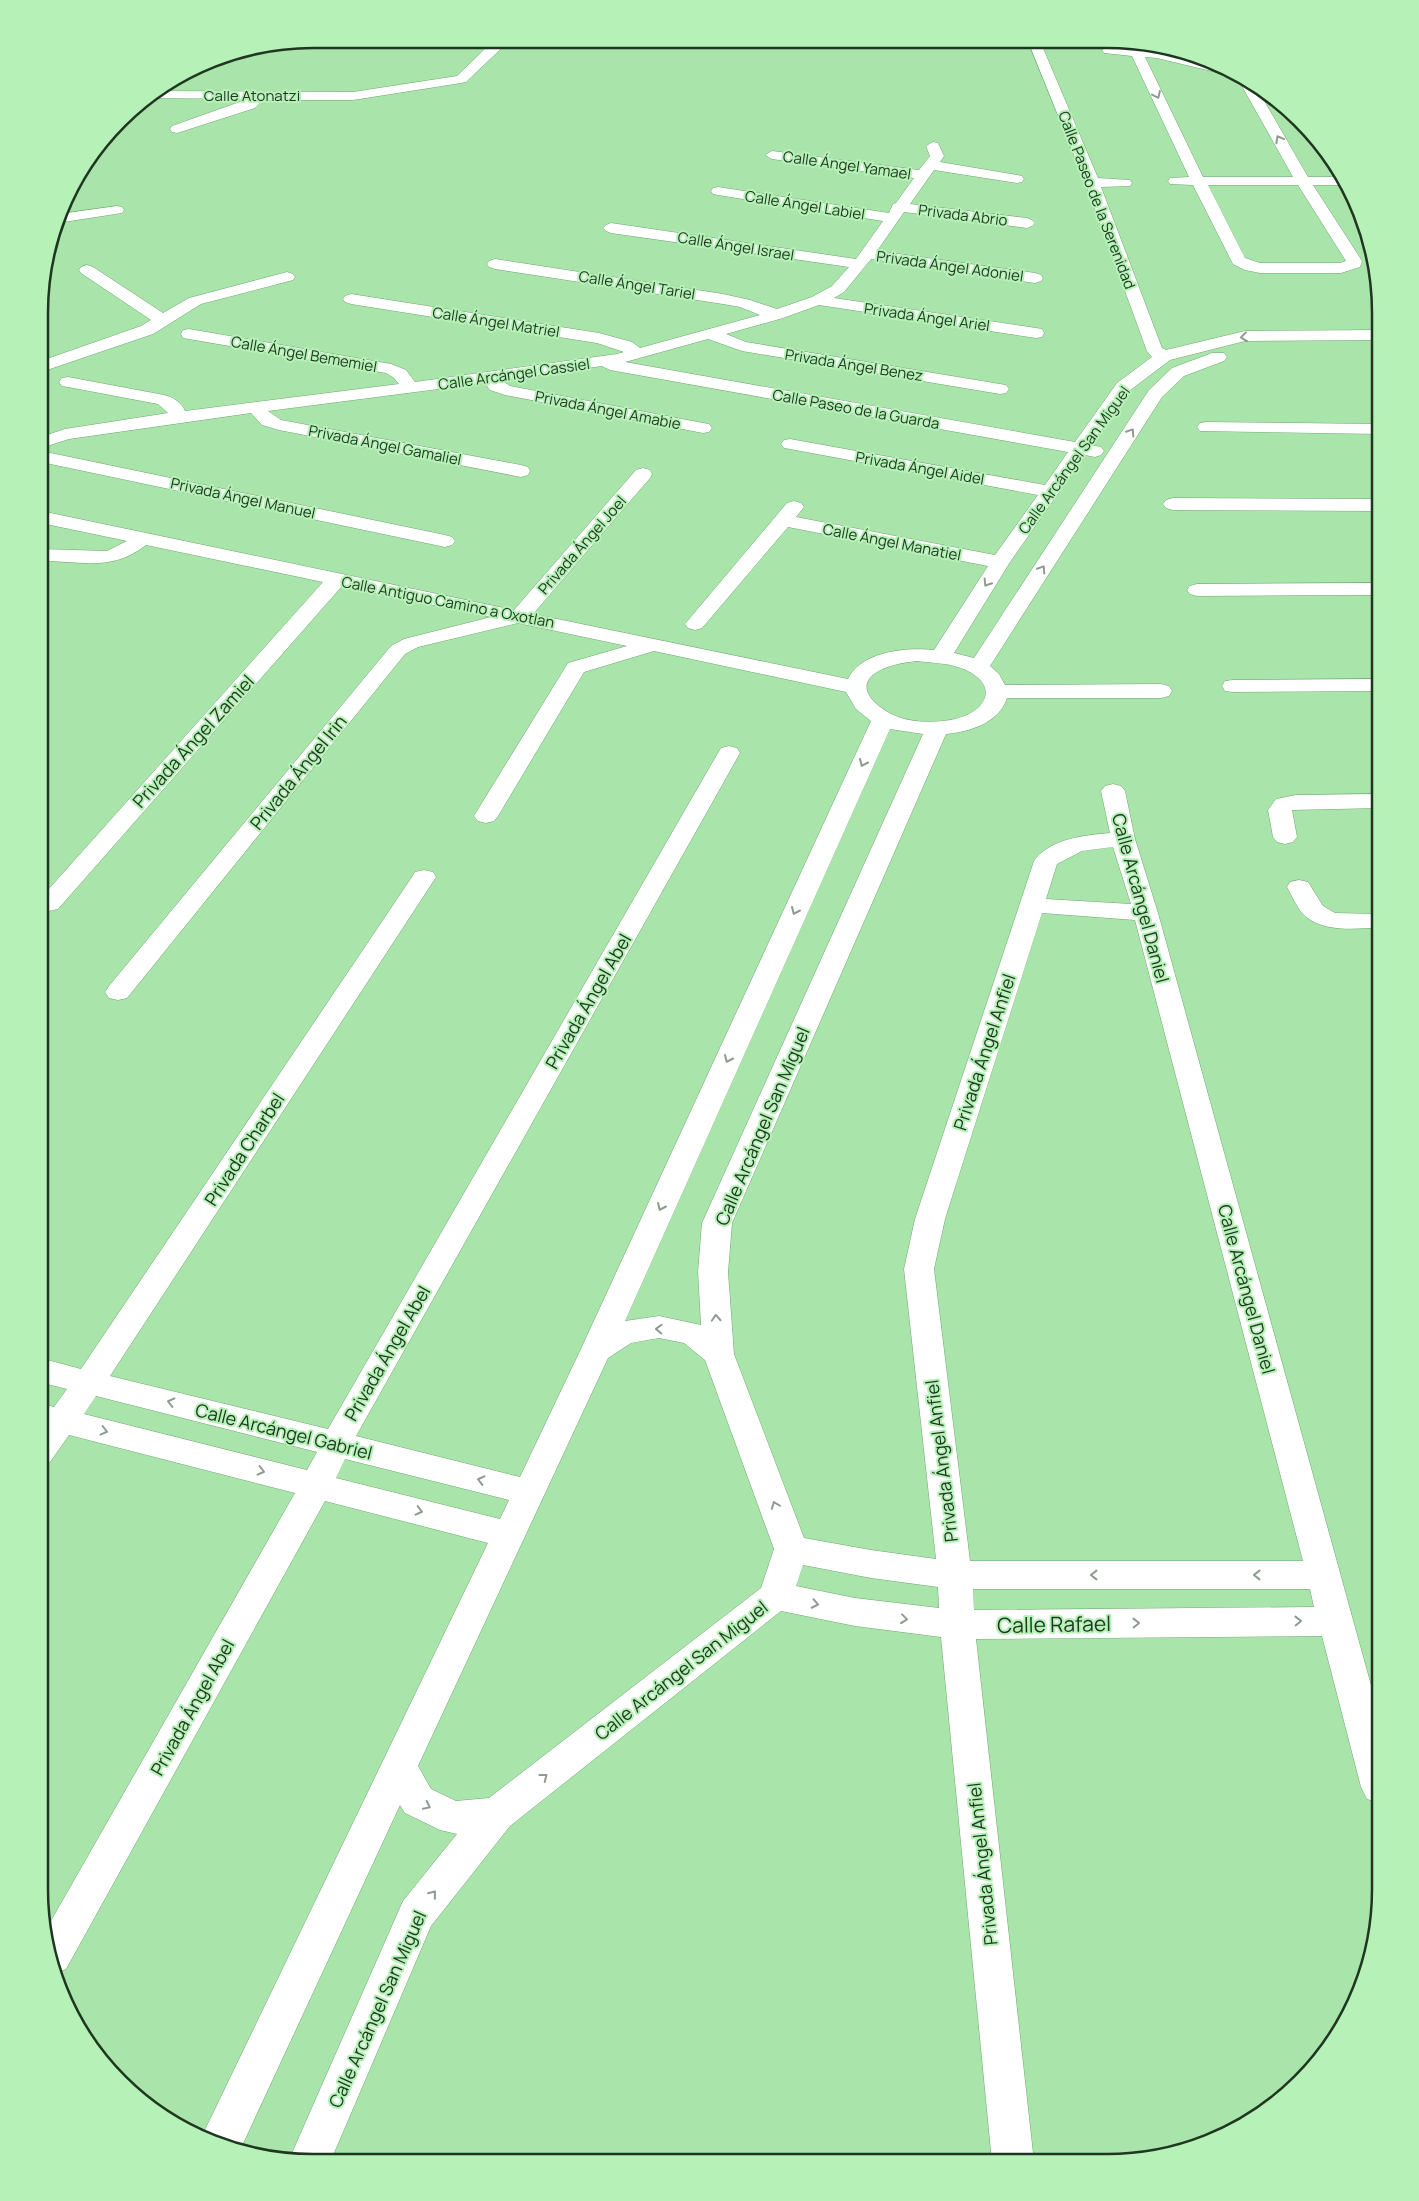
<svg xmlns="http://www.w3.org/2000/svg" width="1419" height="2201" font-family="Manrope,sans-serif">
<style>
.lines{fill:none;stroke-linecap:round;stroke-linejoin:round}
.minor-casing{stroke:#6fa771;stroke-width:1}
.minor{fill:#fff;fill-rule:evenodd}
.oneway{stroke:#8f9b90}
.labels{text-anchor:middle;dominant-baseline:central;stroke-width:4;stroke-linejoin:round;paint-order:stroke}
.far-street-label{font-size:15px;fill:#1f3720;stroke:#b6f1b7}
.street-label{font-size:18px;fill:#1f3720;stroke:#b6f1b7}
.near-street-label{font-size:21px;fill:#1f3720;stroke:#b6f1b7}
.rim{fill:none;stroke:#1f3720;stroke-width:2.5}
</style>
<rect width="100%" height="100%" fill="#a9e4aa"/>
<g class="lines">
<g class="minor-casing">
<path id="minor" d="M452 39H509V41L466 82 461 83 353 100H263L255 108 177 133 172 132 170 129 172 126 248 99 146 98 157 91 353 92 457 76 490 44 458 43Z
M1028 41H1040L1098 178 1130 180 1132 183 1130 186 1101 187 1162 348 1166 350 1245 331 1380 330V340L1245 341 1170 360 1129 391 1091 445 1101 447 1104 451 1101 455 1095 457 1085 455 1010 562 954 653 974 658 1149 390 1172 368 1212 353H1224L1227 357 1224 361 1184 376 1162 397 990 666 999 674 1005 685 1161 684 1169 686 1172 691 1169 696 1161 698H1007C999 723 969 732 946 734L732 1223 728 1272 734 1354 804 1538 871 1550 936 1559 904 1269 915 1219 1034 861C1049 839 1085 835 1110 833L1101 791 1105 786 1113 784 1121 786 1125 791 1135 839 1158 913 1380 1718V1803L1367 1799 1361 1787 1322 1636 976 1639 1034 2162H992L941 1637 855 1626 781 1611 510 1826 431 1926 331 2160H289L403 1901 457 1834 440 1830 405 1813 400 1805 240 2150 202 2138 205 2130 488 1543 325 1501 66 1969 56 1973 47 1928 295 1493 69 1435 50 1462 39 1465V1403L54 1407 67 1389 39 1382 40 1358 81 1369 412 877 415 872 424 870 433 872 436 877 110 1376 328 1429 718 753 721 748 729 746 737 748 740 753 356 1436 520 1477 580 1351 871 721 856 709 846 692 654 651 584 672 498 816 494 821 486 823 478 821 474 816 568 663 627 646 518 623 418 647 405 654 127 998 118 1000 109 998 105 992 109 986 391 646 404 639 491 617 342 586 58 909 49 911 40 909V899L323 582 146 545C112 572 81 561 41 561V549L107 551 127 541 41 523V511L514 610 636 470 643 468 650 470 652 474 650 478 533 614 848 679C861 651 907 647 934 650L988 566 788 527 702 628 695 630 688 628 685 624 787 503 794 501 801 503 804 507 796 517 995 555 1038 495 790 449 784 448 781 444 784 440 790 439 1045 485 1068 452 610 370 602 366 501 380 510 386 703 423 709 424 712 428 709 432 703 433 505 395 490 390 485 383 268 411 281 420 521 465 528 467 530 471 528 475 521 477 279 430 262 425 251 413 69 439 41 448V437L65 429 168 413 158 404 68 387 62 386 59 382 62 378 68 377 164 395C173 397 181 402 185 411L399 384 394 378 386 373 183 338 181 334 183 330 189 329 391 364 406 370 415 382 617 354 624 352 597 343 351 304 345 302 343 299 345 296 351 294 599 333 632 342 640 348 760 315 740 307 723 304 495 269 489 267 487 264 489 261 495 259 723 294 750 300 777 309 812 297 832 286 849 267 611 233 606 231 603 228 606 225 611 223 856 259 883 221 718 195 713 194 711 191 713 188 718 187 889 213 893 204 896 203 914 178 772 159 765 155 772 151 919 170 930 156 926 146 933 142 938 143 944 156 940 162 1017 175 1022 176 1024 179 1022 182 1017 183 934 170 910 204 1027 218 1032 220 1035 223 1032 226 1027 228 904 212 877 251 1035 273 1041 275 1043 278 1041 281 1035 283 871 259 844 292 834 298 1036 328 1042 329 1044 333 1042 337 1036 338 819 305 783 318 726 334 746 342 1000 384 1006 385 1009 389 1006 393 1000 394 742 351 708 339 625 362 1075 442 1117 383 1152 357 1147 351 1085 182ZM917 661C933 663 951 663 966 670 1000 686 986 712 955 719 938 723 915 723 898 717 884 712 852 691 874 674 886 665 902 663 917 661ZM890 729 923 734 702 1223 698 1272 701 1325 659 1316 625 1321ZM1113 847 1131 904 1046 899 1057 864 1082 851ZM1042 913 1135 920 1303 1561H970L934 1269 945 1219ZM659 1338 684 1343 705 1360 774 1549 761 1588 489 1798 456 1801 431 1789 418 1766 608 1358 631 1343ZM96 1396 317 1452 307 1470 84 1414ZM345 1459 509 1500 500 1519 336 1478ZM803 1565 871 1578 938 1587 939 1608 855 1598 796 1586ZM973 1589H1310L1314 1607 974 1610Z
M1108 46C1150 50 1199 52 1237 74L1232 76 1157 58 1145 57 1203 177H1293L1238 79 1240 76 1255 85 1308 177H1342L1346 185H1313L1362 261 1360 267 1341 273H1260L1245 270 1233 264 1193 185 1170 184 1168 181 1170 178 1189 177 1132 56 1104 53 1102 50ZM1208 185H1298L1346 261 1340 263H1260L1245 258Z
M117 206 122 207 124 210 122 213 57 223 60 214Z
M87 265 93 267 163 313 189 298 287 272 293 274 295 277 293 280 201 304 153 334 41 372V361L141 326 151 320 81 273 79 270 81 267Z
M1206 422 1380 424V434L1200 431 1197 427 1200 423Z
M41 451 445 535 452 537 455 541 452 545 445 547 41 462Z
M1173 498 1380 499V511L1173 510 1166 508 1163 504 1166 500Z
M1380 583V595L1197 596 1190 594 1187 590 1190 586 1197 584Z
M1380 679V691L1233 692 1225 691 1222 686 1225 681 1233 680Z
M1380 794V808L1292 810 1297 837 1293 842 1285 844 1277 842 1273 837 1268 810 1276 799 1296 795Z
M1299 880 1308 882 1323 906 1335 913 1380 914V928C1356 928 1327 933 1306 917 1298 910 1292 896 1287 887L1290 882Z"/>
</g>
<use href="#minor" class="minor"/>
</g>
<defs><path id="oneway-chevron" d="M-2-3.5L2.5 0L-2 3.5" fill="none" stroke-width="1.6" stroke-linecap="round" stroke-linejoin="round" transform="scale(1.25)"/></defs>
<g class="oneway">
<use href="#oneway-chevron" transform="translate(1157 95) rotate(65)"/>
<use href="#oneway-chevron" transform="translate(1279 139) rotate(-119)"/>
<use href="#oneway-chevron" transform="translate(1244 337) rotate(173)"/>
<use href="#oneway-chevron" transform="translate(1131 432) rotate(-57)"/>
<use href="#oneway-chevron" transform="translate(1042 569) rotate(-57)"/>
<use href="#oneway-chevron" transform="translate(987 583) rotate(122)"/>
<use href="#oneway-chevron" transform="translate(863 763) rotate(114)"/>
<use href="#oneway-chevron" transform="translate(795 911) rotate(114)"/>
<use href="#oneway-chevron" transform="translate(728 1059) rotate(114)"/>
<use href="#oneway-chevron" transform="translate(661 1207) rotate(114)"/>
<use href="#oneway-chevron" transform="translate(716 1318) rotate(-93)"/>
<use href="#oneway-chevron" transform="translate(659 1329) rotate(-178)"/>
<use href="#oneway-chevron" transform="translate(171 1402) rotate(-166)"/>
<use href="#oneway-chevron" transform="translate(104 1431) rotate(14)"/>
<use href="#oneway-chevron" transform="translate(261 1471) rotate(14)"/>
<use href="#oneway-chevron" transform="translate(481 1480) rotate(-166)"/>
<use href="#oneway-chevron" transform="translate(775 1505) rotate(-111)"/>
<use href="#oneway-chevron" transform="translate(419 1511) rotate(14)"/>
<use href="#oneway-chevron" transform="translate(1094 1575) rotate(180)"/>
<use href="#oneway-chevron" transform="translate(1257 1575) rotate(180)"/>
<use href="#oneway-chevron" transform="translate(815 1604) rotate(12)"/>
<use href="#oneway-chevron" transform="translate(904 1619) rotate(7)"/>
<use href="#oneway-chevron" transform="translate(1298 1621) rotate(-1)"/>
<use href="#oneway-chevron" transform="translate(1136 1623) rotate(-1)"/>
<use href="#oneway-chevron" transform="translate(544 1777) rotate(-38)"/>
<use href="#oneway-chevron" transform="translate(427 1806) rotate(26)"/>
<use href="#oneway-chevron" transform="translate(433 1894) rotate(-51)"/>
</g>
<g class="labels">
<g class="far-street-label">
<text x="252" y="95">Calle Atonatzi</text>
<text transform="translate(847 165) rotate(8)">Calle Ángel Yamael</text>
<text transform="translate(1097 200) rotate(69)">Calle Paseo de la Serenidad</text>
<text transform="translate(805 205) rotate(9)">Calle Ángel Labiel</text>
<text transform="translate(963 215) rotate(7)">Privada Abrio</text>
<text transform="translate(736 246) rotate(9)">Calle Ángel Israel</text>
<text transform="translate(950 266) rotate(8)">Privada Ángel Adoniel</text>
<text transform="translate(637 285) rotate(9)">Calle Ángel Tariel</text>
<text transform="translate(927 317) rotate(8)">Privada Ángel Ariel</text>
<text transform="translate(496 322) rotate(9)">Calle Ángel Matriel</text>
<text transform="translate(304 354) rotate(10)">Calle Ángel Bememiel</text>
<text transform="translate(854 365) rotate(9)">Privada Ángel Benez</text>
<text transform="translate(514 374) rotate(-8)">Calle Arcángel Cassiel</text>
<text transform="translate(856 409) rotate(10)">Calle Paseo de la Guarda</text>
<text transform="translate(608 410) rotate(11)">Privada Ángel Amabie</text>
<text transform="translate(385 445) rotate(11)">Privada Ángel Gamaliel</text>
<text transform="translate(1074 460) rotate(-54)">Calle Arcángel San Miguel</text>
<text transform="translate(920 468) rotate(10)">Privada Ángel Aidel</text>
<text transform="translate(243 498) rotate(12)">Privada Ángel Manuel</text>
<text transform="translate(892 542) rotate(11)">Calle Ángel Manatiel</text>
<text transform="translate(582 545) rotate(-49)">Privada Ángel Joel</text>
<text transform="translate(448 602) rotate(11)">Calle Antiguo Camino a Oxotlan</text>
</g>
<g class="street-label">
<text transform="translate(193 741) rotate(-48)">Privada Ángel Zamiel</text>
<text transform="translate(298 772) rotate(-51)">Privada Ángel Irin</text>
<text transform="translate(1141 898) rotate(75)">Calle Arcángel Daniel</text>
<text transform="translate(588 1001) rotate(-60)">Privada Ángel Abel</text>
<text transform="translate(984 1052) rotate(-72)">Privada Ángel Anfiel</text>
<text transform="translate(762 1126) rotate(-67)">Calle Arcángel San Miguel</text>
<text transform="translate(244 1149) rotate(-57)">Privada Charbel</text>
<text transform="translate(1247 1289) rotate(75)">Calle Arcángel Daniel</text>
<text transform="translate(387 1353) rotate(-60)">Privada Ángel Abel</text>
<text transform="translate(284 1431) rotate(14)">Calle Arcángel Gabriel</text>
<text transform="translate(941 1461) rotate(-97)">Privada Ángel Anfiel</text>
<text transform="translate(681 1670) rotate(-38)">Calle Arcángel San Miguel</text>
<text transform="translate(192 1707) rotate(-61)">Privada Ángel Abel</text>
<text transform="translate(982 1864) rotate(-96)">Privada Ángel Anfiel</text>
<text transform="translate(377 2009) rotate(-66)">Calle Arcángel San Miguel</text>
</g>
<g class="near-street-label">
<text transform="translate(1054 1624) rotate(-1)">Calle Rafael</text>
</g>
</g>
<path d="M0 0H1419V2201H0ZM313 48H1107A265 265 0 0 1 1372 313V1889A265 265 0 0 1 1107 2154H313A265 265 0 0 1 48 1889V313A265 265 0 0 1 313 48Z" fill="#b6f1b7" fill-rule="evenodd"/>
<path class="rim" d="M313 48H1107A265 265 0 0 1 1372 313V1889A265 265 0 0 1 1107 2154H313A265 265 0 0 1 48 1889V313A265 265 0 0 1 313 48Z"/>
</svg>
